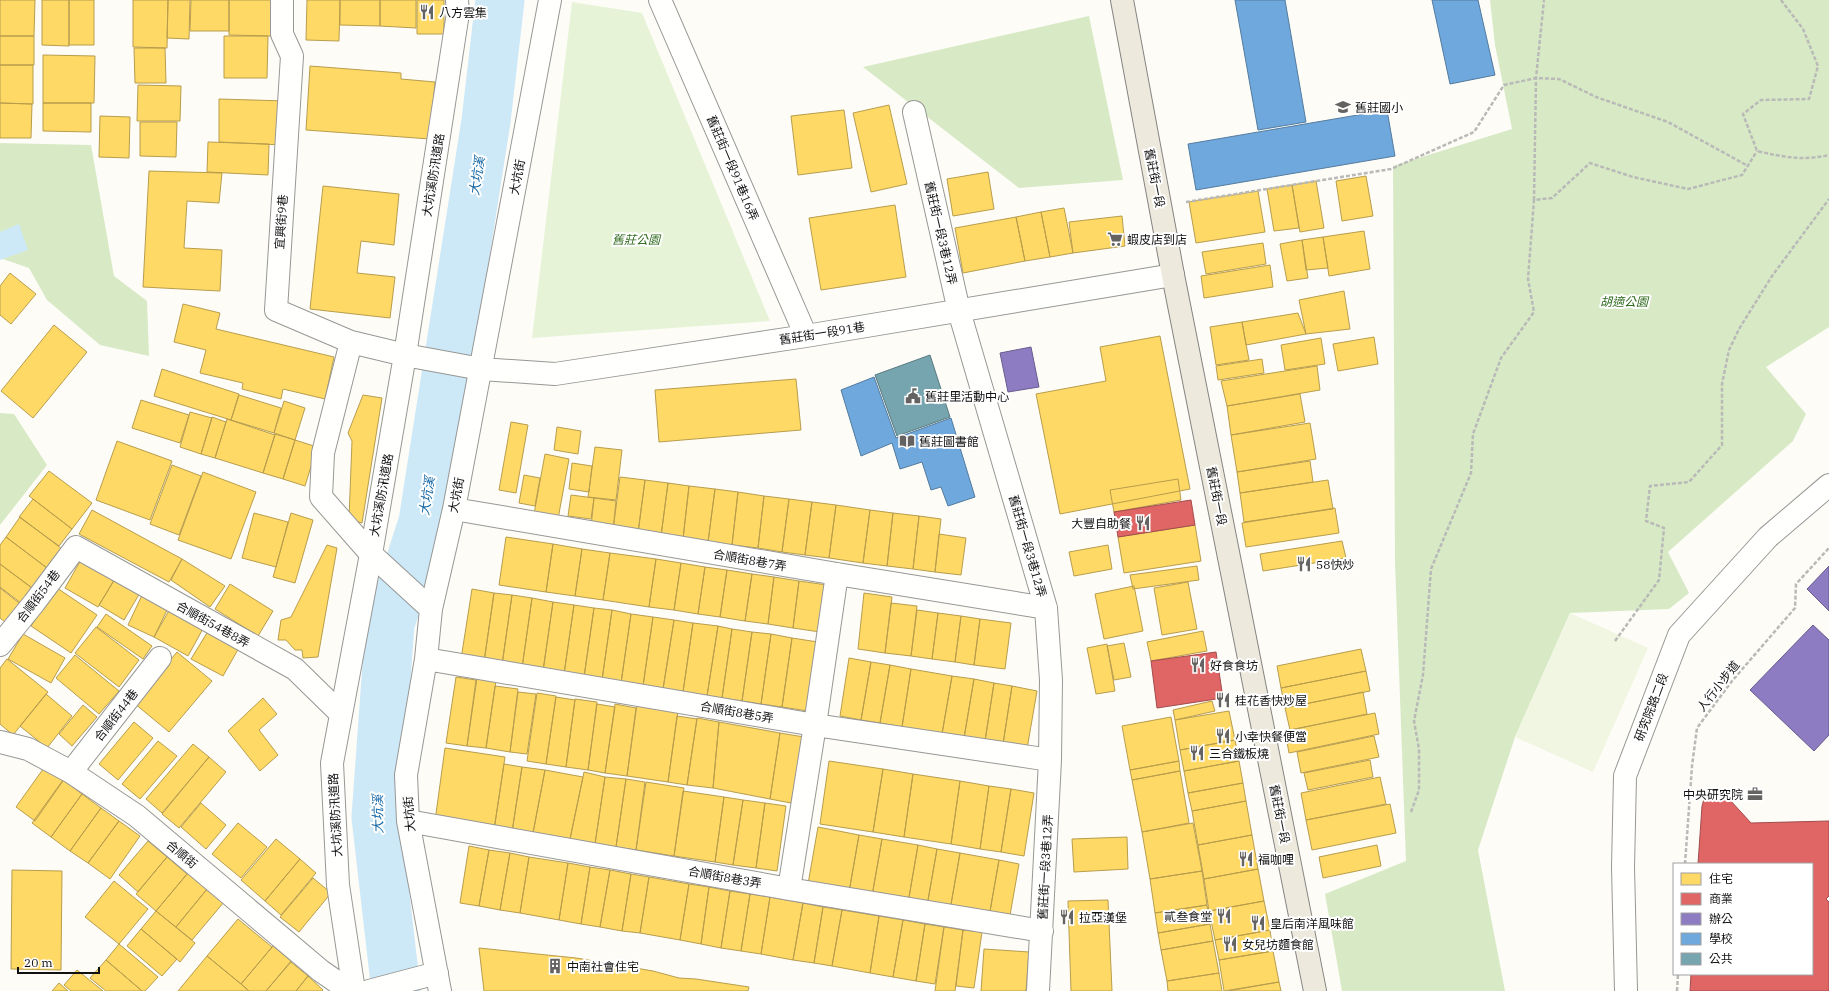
<svg xmlns="http://www.w3.org/2000/svg" width="1829" height="991" font-family="'IBM Plex Serif','Noto Sans TC',serif">
<style>
.green{fill:#e7f3d7}
.forest{fill:#d8eac5}
.pitch{fill:#f0f6e1}
.water{fill:#cde8f7}
.homes{fill:#ffd966;stroke:#b89d4c}
.shops{fill:#e06666;stroke:#a24c4c}
.offices{fill:#8e7cc3;stroke:#685c8e}
.schools{fill:#6fa8dc;stroke:#537b9f}
.public{fill:#76a5af;stroke:#587980}
.lines{fill:none;stroke-linecap:round;stroke-linejoin:round}
.river{stroke:#cde8f7;stroke-width:49}
.minor-casing{stroke:#979795;stroke-width:24}
.major-casing{stroke:#858482;stroke-width:24}
.path{stroke:#b9b9b8;stroke-width:2.5;stroke-dasharray:4 2;stroke-linecap:butt}
.minor{stroke:#fffffe;stroke-width:22}
.major{stroke:#ede9dc;stroke-width:22}
.labels{text-anchor:middle;dominant-baseline:central;stroke-width:4;stroke-linejoin:round;paint-order:stroke}
.poi-label{font-size:12px;fill:#111;stroke:#fff;text-anchor:start}
.street-label{font-size:12px;fill:#111;stroke:#fff}
.park-label{font-size:12px;font-style:italic;fill:#2f6b1f;stroke:#fff}
.water-label{font-size:13px;font-style:italic;fill:#1768a6;stroke:#fff}
</style>
<rect width="100%" height="100%" fill="#fdfcf7"/>
<path class="green" d="M572 2 642 13 770 321 532 338Z"/>
<path class="forest" d="M1490 0H1829V327L1766 367 1806 414 1793 441 1668 552 1689 593 1669 609 1570 613 1515 737 1478 850 1505 991H1342L1325 894 1406 861 1395 562 1393 166 1512 129 1495 45Z
M1089 16 1123 180 1019 188 863 67Z
M0 143 91 145 114 276 147 301 149 356 100 345 47 300 29 268 0 258Z
M0 413 14 414 47 465 0 525Z"/>
<path class="pitch" d="M1570 613 1648 648 1593 772 1515 737Z"/>
<path class="water" d="M19 224 28 250 0 260V232Z"/>
<path class="homes" d="M0 0H35L34 36H0Z
M42 0H69V46L42 45Z
M69 0H94V45H69Z
M133 0H168L167 48 133 47Z
M168 0H190L189 39 167 38Z
M191 0H229V31H190Z
M229 0H273L272 36 229 35Z
M307 0H340L339 41 306 40Z
M340 0H380V26L340 25Z
M380 0H416V28L380 26Z
M417 0H444V34H417Z
M0 36H34V65H0Z
M224 36H268L267 78H224Z
M134 48H165L166 83H135Z
M43 55 95 56 94 103H43Z
M0 65H33V104L0 103Z
M310 66 401 73V79L435 82 430 139 306 130Z
M138 85 181 86 180 121H137Z
M219 99 285 101 282 145 219 142Z
M0 103 32 104 31 138H0Z
M43 103H91V132L43 131Z
M889 105 907 184 871 192 853 113Z
M844 110 852 168 798 175 791 116Z
M100 116 130 117 129 158 99 157Z
M140 122H177L176 157 140 156Z
M208 142 269 144 268 175 207 172Z
M149 171 222 173 219 203 187 201 184 248 222 250 220 291 143 287Z
M988 172 994 209 953 216 947 179Z
M1366 176 1373 216 1342 221 1336 181Z
M1316 181 1324 228 1300 232 1292 185Z
M1292 185 1299 228 1274 231 1267 189Z
M323 186 399 194 394 245 361 241 357 273 395 277 390 318 310 309Z
M1258 191 1265 232 1196 243 1189 202Z
M895 205 906 277 821 290 809 218Z
M1064 208 1073 253 1050 257 1041 212Z
M1041 212 1050 257 1025 261 1016 217Z
M1122 216 1125 246 1073 253 1069 222Z
M1016 217 1025 261 963 273 955 228Z
M1364 231 1370 269 1329 276 1323 237Z
M1323 237 1328 268 1306 270 1302 240Z
M1302 240 1308 278 1287 281 1280 244Z
M1263 243 1266 264 1206 274 1202 252Z
M1270 265 1273 287 1204 298 1201 276Z
M10 273 36 294 11 324 0 315V286Z
M1344 291 1350 329 1306 334 1299 300Z
M183 304 220 313 216 329 334 357 325 399 283 389 281 399 242 389 243 383 200 373 206 350 174 342Z
M1298 313 1306 334 1246 345 1242 322Z
M1242 322 1249 360 1216 365 1210 327Z
M54 325 87 352 33 418 1 391Z
M1160 336 1190 489 1060 514 1036 394 1106 381 1100 347Z
M1374 337 1378 364 1338 371 1333 344Z
M1321 338 1325 364 1285 370 1281 345Z
M1262 359 1264 373 1218 380 1216 366Z
M1317 366 1320 390 1227 406 1221 381Z
M162 369 239 394 231 420 154 396Z
M796 379 801 430 659 442 655 390Z
M1300 394 1305 422 1231 435 1227 406Z
M239 395 281 408 274 433 231 420Z
M363 395 382 398 362 523 349 519 352 441 348 433Z
M141 400 189 415 180 443 132 428Z
M284 401 305 408 295 440 274 433Z
M190 412 212 418 201 454 180 447Z
M212 417 226 422 215 458 201 454Z
M227 419 275 435 263 473 215 458Z
M511 422 528 425 516 493 499 490Z
M1310 423 1316 459 1237 472 1231 435Z
M557 427 581 431 578 454 554 450Z
M275 434 295 440 283 479 263 473Z
M295 440 317 447 305 486 283 479Z
M117 441 172 461 150 520 96 500Z
M595 447 622 450 616 500 588 497Z
M545 454 569 459 558 519 534 514Z
M1310 461 1313 482 1240 493 1237 472Z
M572 463 592 466 589 492 569 489Z
M172 465 201 476 179 535 150 524Z
M49 471 92 503 72 529 29 496Z
M203 472 256 492 231 559 178 540Z
M524 475 540 478 535 506 519 503Z
M620 477 645 480 638 533 613 530Z
M1178 479 1181 500 1114 512 1110 490Z
M645 480 668 483 661 536 638 533Z
M1328 480 1333 509 1244 522 1240 493Z
M668 483 689 486 683 539 661 536Z
M689 486 715 489 708 542 683 539Z
M715 489 738 492 732 545 708 542Z
M738 492 764 496 758 548 732 545Z
M571 495 594 498 591 519 568 516Z
M764 496 789 499 782 552 758 548Z
M594 498 616 501 613 530 591 527Z
M33 499 72 529 59 546 19 517Z
M789 499 812 502 805 555 782 552Z
M812 502 836 505 829 558 805 555Z
M836 505 870 510 863 563 829 558Z
M1335 508 1339 533 1246 547 1242 523Z
M92 510 182 559 169 582 79 534Z
M870 510 893 513 887 566 863 563Z
M254 513 288 522 276 567 242 558Z
M291 513 313 520 295 583 273 577Z
M893 513 919 516 913 569 887 566Z
M919 516 941 519 935 572 913 569Z
M20 517 62 549 47 568 6 537Z
M1195 525 1201 561 1124 573 1118 537Z
M939 534 966 538 961 575 935 572Z
M6 537 47 568 32 588 0 564V545Z
M506 537 553 544 546 592 499 585Z
M1342 541 1346 558 1263 571 1260 554Z
M553 544 582 549 575 596 546 592Z
M327 545 337 548 318 657 303 658 302 650H295L286 640H278L281 620 291 617Z
M1108 545 1112 569 1074 576 1069 552Z
M582 549 610 553 603 600 575 596Z
M610 553 656 559 649 607 603 600Z
M82 558 116 577 98 607 65 588Z
M182 559 225 586 210 607 171 580Z
M656 559 681 563 674 610 649 607Z
M681 563 705 567 698 614 674 610Z
M0 564 32 588 21 603 0 587Z
M1197 566 1199 580 1133 589 1130 575Z
M705 567 727 570 720 617 698 614Z
M727 570 752 574 745 621 720 617Z
M752 574 774 577 768 624 745 621Z
M116 577 141 591 124 620 99 605Z
M774 577 799 581 793 628 768 624Z
M799 581 827 585 820 632 793 628Z
M1188 582 1197 629 1162 635 1154 588Z
M230 584 273 611 258 636 215 609Z
M1134 586 1143 631 1104 639 1095 594Z
M0 588 23 606 9 625 0 618Z
M57 588 97 615 71 653 31 626Z
M472 589 494 593 484 662 461 659Z
M143 593 169 606 154 637 128 625Z
M494 593 512 595 502 665 484 662Z
M864 593 892 597 885 653 858 649Z
M512 595 532 598 522 668 502 665Z
M532 598 553 602 543 671 522 668Z
M553 602 574 605 564 674 543 671Z
M891 603 917 606 911 656 885 653Z
M574 605 594 608 584 677 564 674Z
M171 607 205 625 188 656 154 637Z
M594 608 612 610 602 680 584 677Z
M612 610 631 614 621 683 602 680Z
M917 610 938 613 932 659 911 656Z
M938 613 961 616 955 662 932 659Z
M106 614 152 646 143 659 97 627Z
M631 614 653 617 643 686 621 683Z
M961 616 980 619 974 665 955 662Z
M653 617 674 620 663 689 643 686Z
M980 619 1011 623 1005 669 974 665Z
M674 620 693 623 683 692 663 689Z
M693 623 718 626 707 696 683 692Z
M718 626 732 629 722 698 707 696Z
M96 627 139 660 119 687 75 653Z
M210 628 240 646 223 676 191 659Z
M732 629 752 632 742 701 722 698Z
M1203 631 1207 651 1151 661 1147 642Z
M752 632 771 634 761 704 742 701Z
M23 634 65 658 51 683 8 659Z
M771 634 792 638 782 707 761 704Z
M792 638 818 642 808 711 782 707Z
M1124 643 1131 677 1114 680 1107 646Z
M1107 644 1115 691 1096 694 1087 648Z
M1361 649 1366 671 1281 688 1277 666Z
M177 652 212 681 169 732 134 703Z
M75 655 119 691 99 714 56 678Z
M849 658 871 662 861 720 840 716Z
M7 659 48 692 13 735 0 724V668Z
M871 662 890 665 880 723 861 720Z
M890 665 911 669 902 727 880 723Z
M911 669 952 676 942 734 902 727Z
M1366 671 1370 691 1285 708 1281 688Z
M952 676 974 679 964 738 942 734Z
M456 677 476 680 467 746 446 743Z
M477 678 496 681 486 748 467 746Z
M974 679 994 683 985 741 964 738Z
M994 683 1012 686 1003 744 985 741Z
M495 686 518 689 510 752 486 748Z
M1012 686 1037 691 1027 749 1003 744Z
M518 692 536 694 527 754 510 752Z
M1363 692 1367 714 1290 730 1285 708Z
M537 693 556 696 546 764 527 761Z
M46 694 72 716 47 748 20 726Z
M556 697 575 700 566 767 546 764Z
M263 698 277 714 259 730 278 755 260 771 228 731Z
M575 699 597 702 588 770 566 767Z
M1212 701 1215 711 1175 720 1173 710Z
M597 704 615 707 605 773 588 770Z
M615 704 636 708 627 776 605 773Z
M637 704 678 711 668 782 627 776Z
M83 705 97 717 72 746 59 734Z
M1229 711 1235 740 1180 750 1175 720Z
M1375 713 1379 734 1289 753 1285 731Z
M677 716 697 719 687 785 668 782Z
M1171 717 1179 761 1130 770 1122 726Z
M697 718 719 722 713 788 687 785Z
M134 722 153 738 118 780 99 764Z
M719 722 780 733 770 799 713 788Z
M780 733 804 737 791 803 770 799Z
M1374 736 1379 757 1301 773 1297 752Z
M1235 740 1239 761 1184 771 1180 750Z
M158 741 177 756 140 799 122 784Z
M193 744 209 757 162 813 146 799Z
M445 748 505 757 494 830 435 821Z
M209 757 226 772 179 828 162 814Z
M1370 760 1373 777 1308 790 1304 773Z
M829 761 883 769 873 832 820 824Z
M1179 761 1180 771 1132 780 1130 770Z
M1239 761 1243 783 1188 793 1184 771Z
M504 764 522 767 512 832 494 830Z
M46 765 65 778 35 821 16 807Z
M522 767 545 770 533 833 512 832Z
M883 769 913 774 904 837 873 832Z
M545 770 583 777 570 839 533 833Z
M1180 771 1189 823 1142 832 1132 780Z
M584 772 605 777 595 844 570 839Z
M913 774 960 781 951 844 904 837Z
M605 777 626 779 616 847 595 844Z
M1380 777 1386 804 1306 820 1301 793Z
M626 779 645 782 636 850 616 847Z
M63 780 82 794 51 837 32 823Z
M960 781 989 786 980 849 951 844Z
M646 782 684 788 674 856 636 850Z
M1243 783 1246 801 1192 811 1188 793Z
M989 786 1011 789 1001 852 980 849Z
M1011 789 1034 793 1024 856 1001 852Z
M683 791 724 797 715 862 674 856Z
M82 794 101 808 70 851 51 837Z
M724 797 743 800 733 865 715 862Z
M743 800 765 803 756 868 733 865Z
M1246 801 1252 835 1198 845 1192 811Z
M201 803 226 825 206 849 181 827Z
M765 803 786 806 777 871 756 868Z
M1390 804 1396 833 1312 850 1306 820Z
M101 808 119 821 88 863 70 851Z
M119 821 140 836 110 879 88 863Z
M238 823 267 847 241 878 212 854Z
M1193 823 1202 871 1150 879 1142 832Z
M818 827 859 835 849 892 808 884Z
M859 835 882 839 872 896 849 892Z
M1252 835 1258 869 1204 879 1198 845Z
M1127 837 1128 869 1074 872 1072 839Z
M276 839 300 859 265 901 241 880Z
M882 839 918 845 908 903 872 896Z
M148 841 167 857 138 892 119 875Z
M918 845 937 849 927 906 908 903Z
M1377 845 1381 866 1323 878 1319 857Z
M469 846 489 850 479 906 460 903Z
M937 849 960 853 950 910 927 906Z
M489 850 510 853 500 910 479 906Z
M510 853 529 857 520 913 500 910Z
M960 853 999 860 989 917 950 910Z
M167 857 187 874 156 911 136 894Z
M529 857 568 863 559 920 520 913Z
M300 859 316 873 281 915 265 901Z
M999 860 1019 864 1009 921 989 917Z
M568 863 590 867 581 924 559 920Z
M590 867 610 870 600 927 581 924Z
M1258 869 1264 901 1209 911 1204 879Z
M12 870 62 871 61 970 11 969Z
M610 870 631 874 622 931 600 927Z
M1202 871 1207 905 1155 913 1150 879Z
M188 873 207 889 176 927 156 911Z
M631 874 649 877 640 933 622 931Z
M649 877 689 884 680 940 640 933Z
M313 878 331 893 299 932 280 917Z
M114 881 148 909 119 944 85 917Z
M689 884 709 887 701 944 680 940Z
M709 887 730 891 721 948 701 944Z
M208 888 224 902 192 940 176 927Z
M730 891 750 894 741 951 721 948Z
M750 894 770 897 761 954 741 951Z
M770 897 803 903 793 960 761 954Z
M1108 900 1112 991H1071L1068 901Z
M1264 901 1270 930 1215 940 1209 911Z
M803 903 823 907 814 963 793 960Z
M1207 905 1210 924 1158 933 1155 913Z
M823 907 842 910 832 966 814 963Z
M842 910 879 916 870 973 832 966Z
M156 911 195 943 180 962 141 929Z
M879 916 903 920 893 977 870 973Z
M238 919 272 947 241 984 207 956Z
M903 920 925 924 916 981 893 977Z
M925 924 944 927 935 984 916 981Z
M1210 924 1213 941 1161 950 1158 933Z
M944 927 963 930 955 991H935Z
M141 929 177 959 162 976 127 946Z
M963 930 982 932 974 988 956 986Z
M1270 930 1273 951 1219 960 1215 940Z
M1213 941 1219 973 1167 981 1161 950Z
M119 944 158 977 145 991H142L106 960Z
M273 946 291 961 266 991H249L241 984Z
M479 948 576 958 653 971 679 978 696 979 749 987 748 991H484Z
M984 949 1029 952 1026 991H981Z
M1273 951 1279 982 1224 991 1219 960Z
M207 956 241 984 249 991H178Z
M106 960 142 991H106L90 978Z
M291 962 308 976 296 991H266Z
M77 970 103 991H71L64 985Z
M1219 973 1222 991H1168L1167 981Z
M308 976 323 990 322 991H296Z
M1279 982 1281 991H1228Z
M59 983 68 991H52Z"/>
<path class="shops" d="M1191 500 1195 525 1118 537 1114 512Z
M1216 652 1223 698 1157 708 1151 661Z
M1719 788 1751 823 1829 821V896L1826 899 1829 902V991H1690L1691 974H1812V864H1698L1702 806 1706 792 1710 790 1715 793Z"/>
<path class="offices" d="M1031 347 1039 387 1008 392 1000 353Z
M1829 566V611L1807 589Z
M1813 625 1829 640V735L1814 751 1750 690Z"/>
<path class="schools" d="M1235 0H1285L1306 122 1258 130Z
M1432 0H1478L1495 75 1450 84Z
M1387 110 1395 156 1196 190 1188 144Z
M874 377 896 438 951 418 975 497 948 506 941 487 931 490 922 462 900 469 892 443 861 456 841 390Z"/>
<path class="public" d="M930 355 950 417 897 436 875 375Z"/>
<g class="lines">
<path class="river" d="M396 991 376 817 390 624 423 522 486 121 500 0"/>
<g class="minor-casing">
<path id="minor" d="M282 0V34L292 56 276 310 351 342 405 355 481 369 555 374 806 336 1173 275
M660 0 806 336
M914 112 959 311 1046 608 1051 680 1050 760 1038 991
M351 342 323 453 321 497 371 554 431 609
M454 509 837 574 1046 608
M0 645 34 603 76 547 295 669 341 714
M426 659 815 725 1050 760
M0 742 28 749 71 772 137 816 321 971 350 991
M71 772 160 658
M408 821 789 889 1042 931
M789 889 815 725 837 574
M354 991 338 885 332 763 371 554 405 355 458 13 457 0
M369 991 437 973
M440 991 408 821 406 775 426 659 431 609 454 509 550 0
M1626 991 1623 867 1625 776 1679 635 1768 537 1829 485"/>
</g>
<g class="major-casing">
<path id="major" d="M1122 0 1173 275 1315 991"/>
</g>
<path class="path" d="M1781 0 1803 29 1818 66 1809 99 1761 100 1743 114 1757 151C1783 157 1803 161 1829 155
M1534 200 1536 78 1544 0
M1186 202 1391 169 1474 132 1504 85 1536 78 1559 79 1596 97 1668 122 1748 166
M1615 641 1659 580 1664 528 1646 521 1650 486 1689 482 1722 445V384L1729 350 1739 329 1772 276 1829 199
M1411 812 1419 790V749L1414 721 1423 675 1431 569 1471 473 1473 434 1501 358 1534 312 1528 279 1534 200 1552 198 1590 163 1633 177 1688 189 1742 175 1757 151
M1685 864 1692 766 1697 728 1732 681 1795 608 1796 584 1829 548
M1677 991 1678 974"/>
<use href="#minor" class="minor"/>
<use href="#major" class="major"/>
</g>
<defs>
<g id="restaurant-bare" transform="scale(1.2)"><path d="M-5-6h1v4h1v-4h1v4h1v-4h1v5L-1.5 .5V6h-2V.5L-5-1ZM5-6V6H3V1.5H1.5Q1.5-4 5-6Z" fill="#646362" stroke="#fff" stroke-width="2.5" paint-order="stroke"/></g>
<g id="school-bare" transform="scale(1.2)"><path d="M0-5L7-2L0 1L-7-2ZM-4 1L0 2.5L4 1V4Q0 6-4 4Z" fill="#646362" stroke="#fff" stroke-width="2.5" paint-order="stroke"/></g>
<g id="supermarket-bare" transform="scale(1.2)"><path d="M-6-5.5h2.5l.6 2H6L4.5 2H-2.5L-4.4-4H-6ZM-1.5 3.2a1.3 1.3 0 1 0 .1 0ZM3 3.2a1.3 1.3 0 1 0 .1 0Z" fill="#646362" stroke="#fff" stroke-width="2.5" paint-order="stroke"/></g>
<g id="civic-bare" transform="scale(1.2)"><path d="M-.6-6.5H3V-4.5H.6V-3L4-1V1h2V6H-6V1h2V-1L-.6-3ZM-1.2 2.5V6h2.4V2.5Z" fill="#646362" stroke="#fff" stroke-width="2.5" paint-order="stroke"/></g>
<g id="library-bare" transform="scale(1.2)"><path d="M-6-4Q-3-5.5-.7-3.5V5Q-3 3-6 4ZM6-4Q3-5.5 .7-3.5V5Q3 3 6 4Z" fill="#646362" stroke="#fff" stroke-width="2.5" paint-order="stroke"/></g>
<g id="office-bare" transform="scale(1.2)"><path d="M-6-3h4V-5.5h4V-3h4V5H-6ZM-1-4.5V-3h2v-1.5ZM-6 0V1H6V0Z" fill="#646362" stroke="#fff" stroke-width="2.5" paint-order="stroke"/></g>
<g id="building-bare" transform="scale(1.2)"><path d="M-4-6H4V6H1V3H-1V6H-4ZM-2.5-4.3h1.7v1.8h-1.7ZM.8-4.3h1.7v1.8H.8ZM-2.5-1h1.7V.8h-1.7ZM.8-1h1.7V.8H.8Z" fill="#646362" stroke="#fff" stroke-width="2.5" paint-order="stroke"/></g>
</defs>
<g fill-rule="evenodd">
<use href="#restaurant-bare" x="427" y="12"/>
<use href="#school-bare" x="1343" y="107"/>
<use href="#supermarket-bare" x="1115" y="239"/>
<use href="#civic-bare" x="913" y="396"/>
<use href="#library-bare" x="907" y="441"/>
<use href="#restaurant-bare" x="1143" y="523"/>
<use href="#restaurant-bare" x="1304" y="564"/>
<use href="#restaurant-bare" x="1198" y="665"/>
<use href="#restaurant-bare" x="1223" y="700"/>
<use href="#restaurant-bare" x="1223" y="736"/>
<use href="#restaurant-bare" x="1197" y="753"/>
<use href="#office-bare" x="1755" y="794"/>
<use href="#restaurant-bare" x="1246" y="859"/>
<use href="#restaurant-bare" x="1224" y="916"/>
<use href="#restaurant-bare" x="1067" y="917"/>
<use href="#restaurant-bare" x="1258" y="923"/>
<use href="#restaurant-bare" x="1230" y="944"/>
<use href="#building-bare" x="555" y="966"/>
</g>
<g class="labels">
<g class="poi-label">
<text x="439" y="12">八方雲集</text>
<text x="1355" y="107">舊莊國小</text>
<text x="1127" y="239">蝦皮店到店</text>
<text x="925" y="396">舊莊里活動中心</text>
<text x="919" y="441">舊莊圖書館</text>
<text x="1131" y="523" text-anchor="end">大豐自助餐</text>
<text x="1316" y="564">58快炒</text>
<text x="1210" y="665">好食食坊</text>
<text x="1235" y="700">桂花香快炒屋</text>
<text x="1235" y="736">小幸快餐便當</text>
<text x="1209" y="753">三合鐵板燒</text>
<text x="1743" y="794" text-anchor="end">中央研究院</text>
<text x="1258" y="859">福咖哩</text>
<text x="1212" y="916" text-anchor="end">貳叁食堂</text>
<text x="1079" y="917">拉亞漢堡</text>
<text x="1270" y="923">皇后南洋風味館</text>
<text x="1242" y="944">女兒坊麵食館</text>
<text x="567" y="966">中南社會住宅</text>
</g>
<g class="street-label">
<text transform="translate(733 168) rotate(67)">舊莊街一段91巷16弄</text>
<text transform="translate(433 175) rotate(-81)">大坑溪防汛道路</text>
<text transform="translate(517 177) rotate(-79)">大坑街</text>
<text transform="translate(1155 178) rotate(79)">舊莊街一段</text>
<text transform="translate(281 222) rotate(-86)">宜興街9巷</text>
<text transform="translate(941 233) rotate(77)">舊莊街一段3巷12弄</text>
<text transform="translate(822 333) rotate(-9)">舊莊街一段91巷</text>
<text transform="translate(381 495) rotate(-80)">大坑溪防汛道路</text>
<text transform="translate(456 495) rotate(-79)">大坑街</text>
<text transform="translate(1217 496) rotate(79)">舊莊街一段</text>
<text transform="translate(1028 546) rotate(74)">舊莊街一段3巷12弄</text>
<text transform="translate(750 560) rotate(10)">合順街8巷7弄</text>
<text transform="translate(38 596) rotate(-53)">合順街54巷</text>
<text transform="translate(213 624) rotate(29)">合順街54巷8弄</text>
<text transform="translate(1718 686) rotate(-52)">人行小步道</text>
<text transform="translate(1651 707) rotate(-69)">研究院路二段</text>
<text transform="translate(737 712) rotate(10)">合順街8巷5弄</text>
<text transform="translate(116 715) rotate(-52)">合順街44巷</text>
<text transform="translate(409 814) rotate(-95)">大坑街</text>
<text transform="translate(1280 814) rotate(79)">舊莊街一段</text>
<text transform="translate(335 815) rotate(-93)">大坑溪防汛道路</text>
<text transform="translate(182 854) rotate(40)">合順街</text>
<text transform="translate(1045 867) rotate(-87)">舊莊街一段3巷12弄</text>
<text transform="translate(725 877) rotate(10)">合順街8巷3弄</text>
</g>
<g class="park-label">
<text x="636" y="239">舊莊公園</text>
<text x="1624" y="301">胡適公園</text>
</g>
<g class="water-label">
<text transform="translate(477 176) rotate(-81)">大坑溪</text>
<text transform="translate(427 496) rotate(-81)">大坑溪</text>
<text transform="translate(378 814) rotate(-91)">大坑溪</text>
</g>
</g>
<rect x="1673" y="863" width="140" height="112" fill="#ffffff" stroke="#a0a0a0"/>
<rect x="1681" y="873" width="20" height="12" fill="#ffd966" stroke="#a0a0a0"/>
<text x="1709" y="883" font-size="12" fill="#111111">住宅</text>
<rect x="1681" y="893" width="20" height="12" fill="#e06666" stroke="#a0a0a0"/>
<text x="1709" y="903" font-size="12" fill="#111111">商業</text>
<rect x="1681" y="913" width="20" height="12" fill="#8e7cc3" stroke="#a0a0a0"/>
<text x="1709" y="923" font-size="12" fill="#111111">辦公</text>
<rect x="1681" y="933" width="20" height="12" fill="#6fa8dc" stroke="#a0a0a0"/>
<text x="1709" y="943" font-size="12" fill="#111111">學校</text>
<rect x="1681" y="953" width="20" height="12" fill="#76a5af" stroke="#a0a0a0"/>
<text x="1709" y="963" font-size="12" fill="#111111">公共</text>
<path d="M18 967v6h81v-6" fill="none" stroke="#111111" stroke-width="2"/>
<text x="24" y="967" font-size="12" fill="#111111" stroke="#ffffff" stroke-width="3" paint-order="stroke">20 m</text>
</svg>
